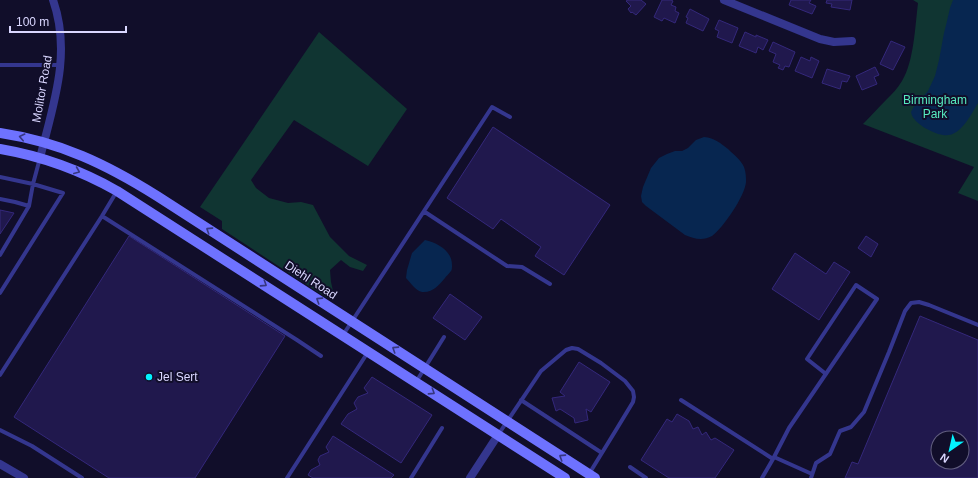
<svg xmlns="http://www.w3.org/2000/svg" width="978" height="478" font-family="Arial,sans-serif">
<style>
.green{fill:#103532}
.water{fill:#072650}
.building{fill:#20184d;stroke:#34287b;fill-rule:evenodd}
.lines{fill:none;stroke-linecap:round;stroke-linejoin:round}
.lane{stroke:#34368e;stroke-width:4}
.street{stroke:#34368e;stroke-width:8}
.secondary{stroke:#6e72ff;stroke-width:10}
.oneway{stroke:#36367f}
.poi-dot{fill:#03f3ff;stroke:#110e2a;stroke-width:1.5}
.labels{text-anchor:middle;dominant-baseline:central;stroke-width:4;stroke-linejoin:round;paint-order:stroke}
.street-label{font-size:12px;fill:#dad7ff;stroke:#110e2a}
.park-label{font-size:12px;fill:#57ecbf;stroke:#110e2a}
.poi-label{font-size:12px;fill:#dad7ff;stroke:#110e2a;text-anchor:start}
</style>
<rect width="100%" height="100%" fill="#110e2a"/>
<path class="green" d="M913 0H978V201L958 193 974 167 863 124C871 116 878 108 886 100 892 94 898 88 902 81 914 61 915 27 918 3Z
M319 32 407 109 368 166 294 120 251 180 256 188 269 198 288 203 301 202 313 205 330 237 349 256 367 265 363 271 350 267 341 260 330 270 331 282 333 291 327 298 222 229V221L200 207Z"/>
<path class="water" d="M953 0H978V103C970 116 960 138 943 135 936 134 931 131 925 128 919 124 912 119 911 112L913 108 920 100 928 91 935 76 939 60 944 33 947 21 950 8Z
M704 137C715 138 720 143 728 149 733 154 741 160 744 167 746 172 746 178 746 182 745 196 723 228 712 236 703 241 694 239 685 235L646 206 642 202 641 196 643 187 651 168 659 158 667 154 675 151H682L688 148 696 140Z
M425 240C438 243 452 251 452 265 452 267 452 270 451 271 449 274 446 276 445 278 439 285 433 293 422 292 416 291 410 282 406 278L407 270 412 253Z"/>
<path class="building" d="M628 0H641L646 4 636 15 632 12 631 13 628 9 631 6 626 1Z
M662 0H671L673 1 671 5 676 7 675 11 679 13 675 23 664 18 662 21 654 17Z
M791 0H811L809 3 816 6 812 14 789 5Z
M827 0H852L850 10 831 7 832 4 826 3Z
M690 9 709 19 703 31 686 23 688 18 686 17Z
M719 20 738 28 732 43 717 37 719 31 715 29Z
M745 32 756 37V35L768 40 763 50 758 47 756 53 739 46Z
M891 41 905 47 893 70 880 64Z
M773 42 795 52 789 67 785 66 783 70 778 68 780 65 773 62 776 54 769 51Z
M801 57 810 61 811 57 819 61 812 78 795 71Z
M875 67 879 75 874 77 877 84 862 90 856 76Z
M827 69 850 76 847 82 842 81 840 89 822 83Z
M493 127 610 205 564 275 535 256 541 247 501 219 493 229 447 198Z
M0 210 14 213 0 234Z
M129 236 285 336 195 478H109L14 417Z
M866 236 878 244 871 257 858 248Z
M795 253 826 274 834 262 850 272 819 320 772 289Z
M450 294 482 317 465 340 433 318Z
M920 316 978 340V478H845L852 462 858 464ZM938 438H962V462H938Z
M579 362 610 382 591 412 586 409 588 420 575 423 574 418 560 409 556 411 552 398 565 396 560 392Z
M372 377 432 415 401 463 341 424 348 414 357 409 354 403 358 397 368 393 364 388Z
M677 414 689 421 693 429 698 427 702 435 706 432 711 440 715 438 734 450 715 478H669L641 460 667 419 672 422Z
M333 436 394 475 391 478H313L308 475 311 470 320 465 318 460 320 456 329 452 326 447Z"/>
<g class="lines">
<path class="lane" d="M0 65H60
M0 177 33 184 63 193 0 293
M0 199 15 202 29 206
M425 212 507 266 522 267 550 284
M102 216 297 340 321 356
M0 255 29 206 33 184 40 158
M343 335 492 107 510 117
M0 375 102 216 117 191
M416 382 444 337
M521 400 602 453
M681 400 773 459 762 478
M0 430 32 446 82 478
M498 435 541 371 566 350 572 348 578 349 601 363 625 381 633 391 634 397 633 402 616 430 589 474
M774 457 812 474
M773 459 789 428 877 299 856 285 807 359 826 374
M630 467 646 478
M287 478 368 352
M411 478 442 428
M811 478 816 463 830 454 840 431 851 427 864 412 889 352 905 311 911 303 919 302 929 305 978 325"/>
<path class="street" d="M724 0 820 39 834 42 852 41
M40 158C53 105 72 54 53 0
M0 464 24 478
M470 478 498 435"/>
<path class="secondary" d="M0 133C60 142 106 164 157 196L595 478
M0 149C41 156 80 170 117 191L565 478"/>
</g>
<defs><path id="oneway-chevron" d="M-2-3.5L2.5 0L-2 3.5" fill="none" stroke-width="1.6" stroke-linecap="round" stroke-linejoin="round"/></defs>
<g class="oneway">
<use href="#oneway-chevron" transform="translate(22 137) rotate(-167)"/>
<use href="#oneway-chevron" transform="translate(77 171) rotate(23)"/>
<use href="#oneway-chevron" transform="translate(209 230) rotate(-147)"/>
<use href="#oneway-chevron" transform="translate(264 284) rotate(33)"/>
<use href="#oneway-chevron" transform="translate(319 300) rotate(-147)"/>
<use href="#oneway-chevron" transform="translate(395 349) rotate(-147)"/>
<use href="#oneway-chevron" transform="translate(432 392) rotate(33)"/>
<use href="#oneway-chevron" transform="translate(562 457) rotate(-147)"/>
</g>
<circle class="poi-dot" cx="149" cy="377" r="4"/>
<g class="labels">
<g class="street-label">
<text transform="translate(42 89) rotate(-80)">Molitor Road</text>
<text transform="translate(311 280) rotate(33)">Diehl Road</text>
</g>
<g class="park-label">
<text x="935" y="100">Birmingham<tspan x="935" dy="14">Park</tspan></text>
</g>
<g class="poi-label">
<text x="157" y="377">Jel Sert</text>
</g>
</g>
<g transform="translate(950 450) rotate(214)"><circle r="19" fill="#110e2a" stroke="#615e7f"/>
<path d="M0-3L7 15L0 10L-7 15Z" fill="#03f3ff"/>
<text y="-6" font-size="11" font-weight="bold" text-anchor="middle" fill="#dad7ff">N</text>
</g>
<path d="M10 26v6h116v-6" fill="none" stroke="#dad7ff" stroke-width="2"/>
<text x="16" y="26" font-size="12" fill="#dad7ff" stroke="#110e2a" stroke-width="3" paint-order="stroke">100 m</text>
</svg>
